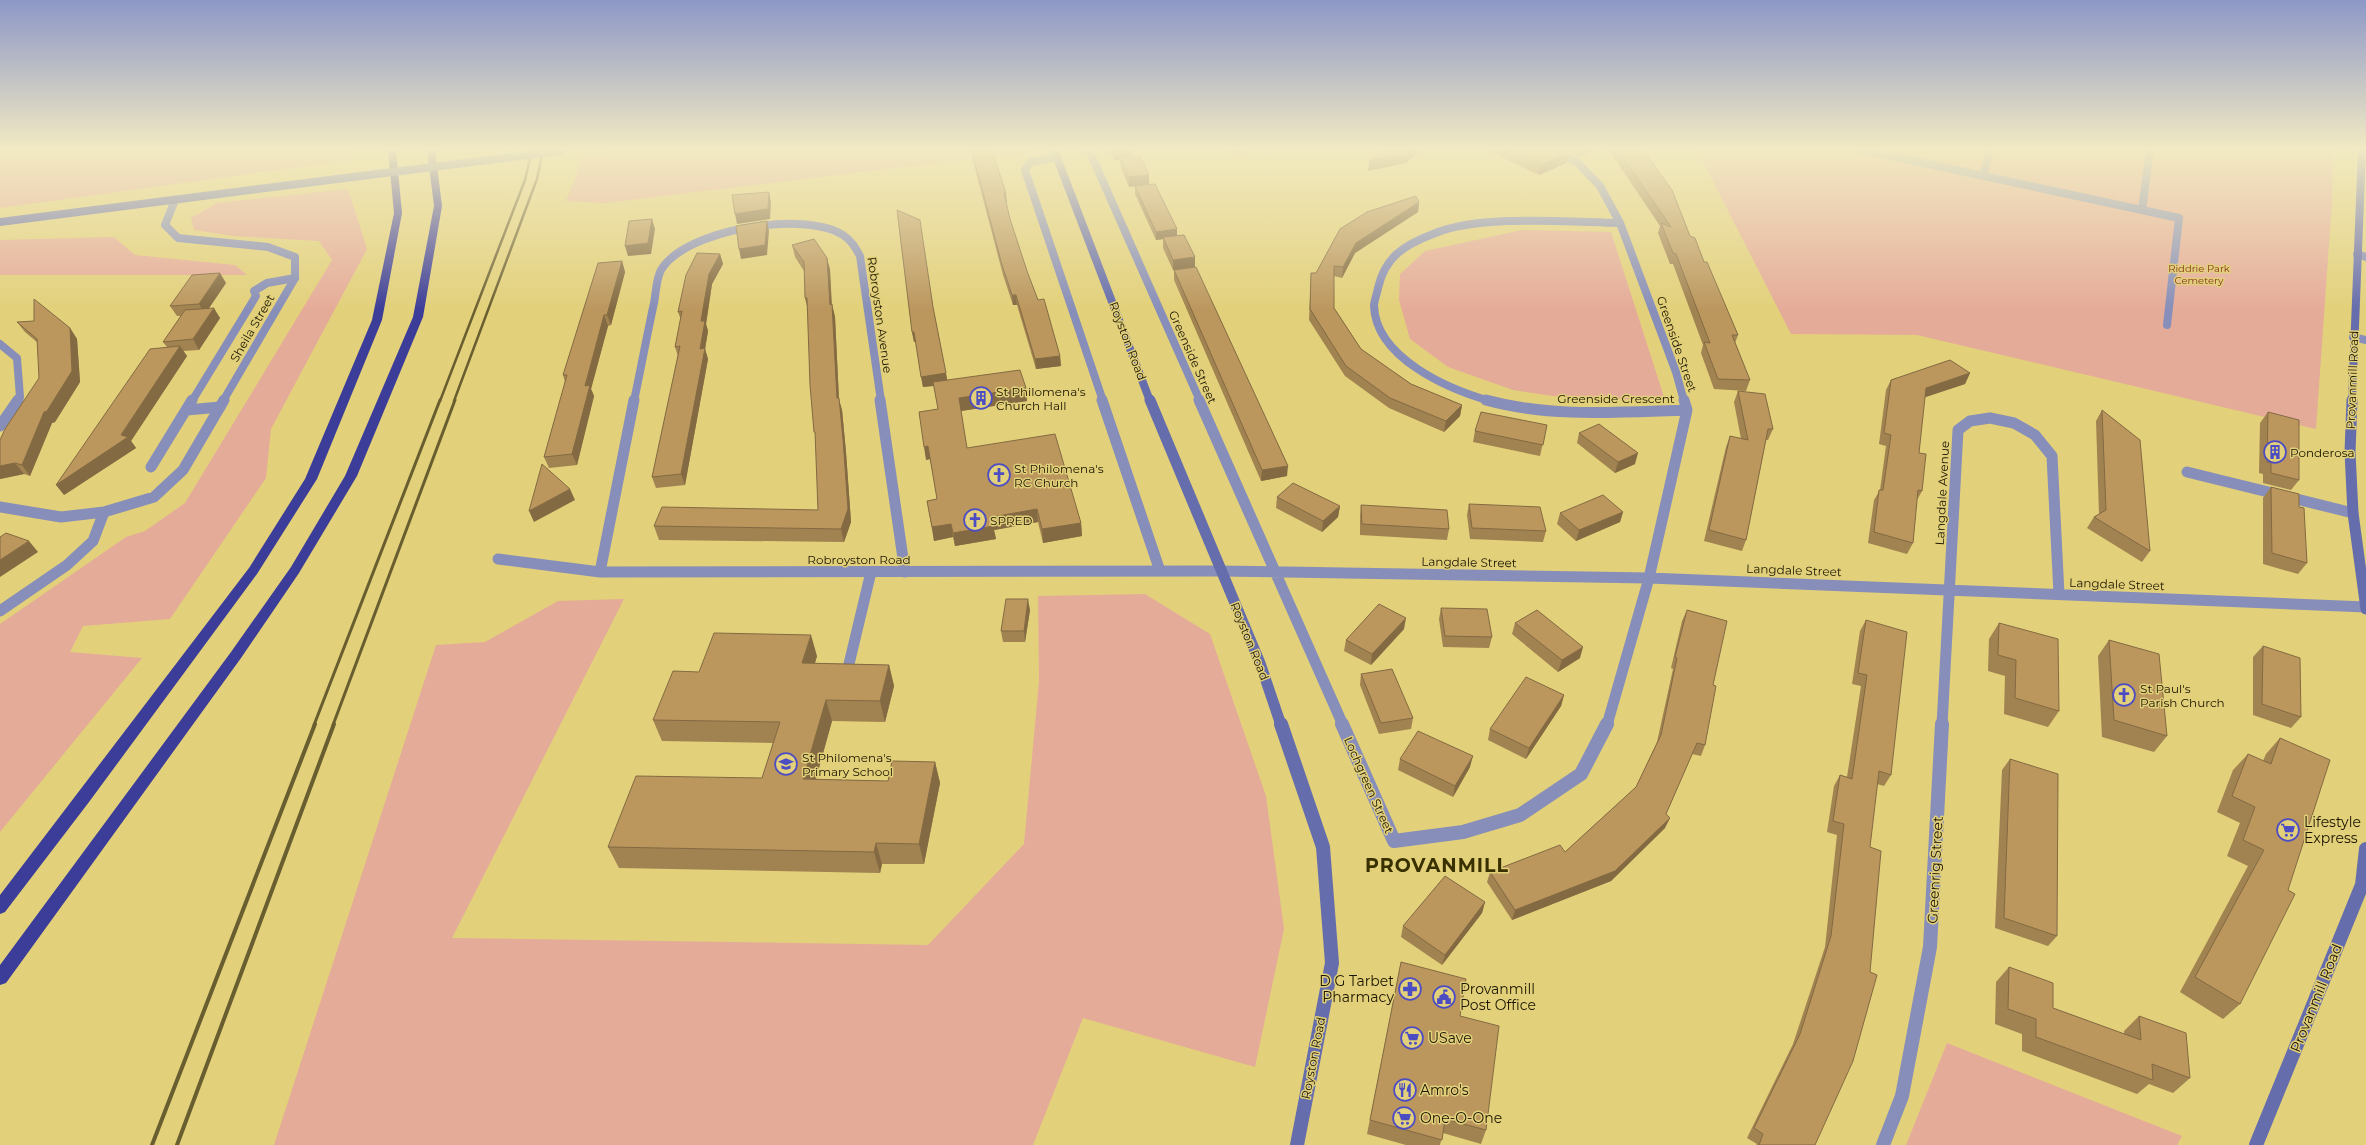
<svg xmlns="http://www.w3.org/2000/svg" width="2366" height="1145" font-family="Montserrat,sans-serif">
<style>
.green{fill:#e5ab99}
.lines{fill:none;stroke-linecap:round;stroke-linejoin:round}
.service-far1{stroke:#878eb9;stroke-width:8}
.service{stroke:#878eb9;stroke-width:11}
.minor-far2{stroke:#878eb9;stroke-width:8}
.minor-far1{stroke:#878eb9;stroke-width:11}
.minor{stroke:#878eb9;stroke-width:14}
.secondary-far2{stroke:#656dac;stroke-width:8}
.secondary-far1{stroke:#656dac;stroke-width:11}
.secondary{stroke:#656dac;stroke-width:14}
.motorway{fill:#3c3d98;fill-rule:evenodd}
.rail-far2{stroke:#695e30;stroke-width:2.5}
.rail-far1{stroke:#695e30;stroke-width:3}
.rail{stroke:#695e30;stroke-width:4}
.secondary-bridge{stroke:#656dac;stroke-width:8}
.wall{fill:#a18251}
.shaded-wall{fill:#836a42}
.building{fill:#bb975e;stroke:#836a42}
.labels{text-anchor:middle;dominant-baseline:central;stroke-width:3;stroke-linejoin:round;paint-order:stroke}
.far-park-label{font-size:10px;fill:#85361d;stroke:#e2d07a}
.street-label{font-size:12px;fill:#1b1500;stroke:#e2d07a}
.poi-label{font-size:12px;fill:#1b1500;stroke:#e2d07a;text-anchor:start}
.near-poi-label{font-size:14px;fill:#1b1500;stroke:#e2d07a;text-anchor:start}
.near-street-label{font-size:14px;fill:#1b1500;stroke:#e2d07a}
.near-district-label{font-size:19px;font-weight:bold;letter-spacing:1px;fill:#393000;stroke:#e2d07a}
</style>
<rect width="100%" height="100%" fill="#e2d07a"/>
<path class="green" d="M0 150H348L350 160 0 208Z
M626 150H1026L1027 152 605 203 566 201 584 156Z
M1693 150H2333L2332 201 2316 429 1917 335 1791 334 1698 152Z
M348 189 367 249 271 429 266 478 170 619 83 626 70 652 142 658 0 832V624L126 537 145 531 185 503 332 260 319 241 233 236 194 230 191 218 217 203Z
M1522 230 1611 232 1665 400 1567 398 1513 390 1448 367 1410 339 1399 300 1400 274 1425 251Z
M114 237 135 255 235 265 247 275H0V240Z
M1145 594 1210 634 1266 796 1284 929 1255 1067 1083 1018 1033 1145H274L436 645 485 642 558 601 624 599 452 938 928 945 1024 844 1039 681 1038 596Z
M1947 1043 2182 1136 2177 1145H1906Z"/>
<g class="lines">
<path class="service-far1" d="M1863 150 2142 210 2150 150
M1983 176 1990 150
M2142 210 2179 218 2167 325
M192 401 256 296 254 291 267 283 295 278"/>
<path class="service" d="M187 410 220 407
M151 467 192 400
M849 664 871 572"/>
<path class="minor-far2" d="M1089 150 1200 401
M1551 150 1577 162 1600 186 1620 223 1676 372 1684 401
M1057 157 1030 162 1025 170 1103 401
M175 200 165 225 178 238 268 247 295 257V278L223 401
M2357 254 2366 257
M2353 337 2366 340
M0 344 17 358 20 397 17 401
M634 401C641 368 647 335 654 303 656 293 656 279 661 270 685 229 805 210 843 235 852 241 855 247 860 256L881 401
M1490 401C1448 389 1376 358 1374 306 1374 301 1377 294 1378 288 1385 257 1404 245 1433 234 1480 214 1568 222 1620 223"/>
<path class="minor-far1" d="M880 400 905 572
M1102 400 1160 571
M1199 400 1343 725
M1486 400C1551 418 1620 412 1687 410
M0 426 18 400
M2187 472 2353 513
M0 507 61 517 104 512 154 497 183 470 224 400
M498 559 600 572 1220 571 1649 578 2366 607
M600 572 634 400
M0 611 67 565 93 541 104 512
M1607 725 1649 578 1687 410 1684 400
M1942 725 1958 430 1970 421 1990 418 2014 423 2035 435 2052 456 2059 594"/>
<path class="minor" d="M1342 724 1394 841 1463 832 1520 815 1581 774 1607 724
M1883 1145 1902 1096 1930 947 1942 724"/>
<path class="secondary-far2" d="M1054 150 1150 401
M0 222 337 179
M2352 401 2362 150"/>
<path class="secondary-far1" d="M1150 400 1260 663 1281 725
M2352 400 2350 452 2353 513 2366 609"/>
<path class="secondary" d="M1281 724 1323 847 1332 963 1297 1145
M2256 1145 2362 885 2366 849"/>
<path class="motorway" d="M388 150H396L402 213 382 320 317 479 257 574 89 802 5 912 0 914V895L249 568 305 479 372 320 394 213Z
M427 150H435L442 206 423 317 357 476 299 573 241 658 6 983 0 985V965L231 652 291 567 345 476 413 317 434 206Z"/>
<path class="rail-far2" d="M440 401 525 180 532 150
M454 401 537 179 543 150"/>
<path class="rail-far1" d="M314 725 440 400
M333 725 455 400"/>
<path class="rail" d="M152 1145 315 724
M177 1145 334 724"/>
<path class="secondary-bridge" d="M337 179 560 151"/>
</g>
<path class="wall" d="M1109 150H1133V157L1149 175V184L1129 187 1121 168 1120 160H1114Z
M1227 150H1241V156Z
M1487 150H1561L1568 153 1566 163 1539 175Z
M1565 150H1595L1579 157Z
M1609 150H1639L1690 236 1704 262 1738 335 1735 343 1750 380 1746 391 1714 389 1701 353 1703 345 1673 264H1670L1658 233 1660 226Z
M972 151 1007 203H1006L1010 219 1027 271 1060 356 1061 366 1036 369 1017 305H1013L1003 275 973 161Z
M1135 186 1195 257V267L1173 270 1163 248V239L1156 240 1135 194Z
M1419 202 1418 212 1355 253 1342 278 1334 276V308L1361 349 1411 384 1462 405 1460 416 1444 432 1389 408 1345 376 1309 320 1311 273H1316Z
M792 245 827 258 830 270 832 305 835 317 839 400 842 410 846 452 851 522 844 542 659 540 654 526 818 510 816 441 808 310 804 271 795 257Z
M720 254 723 264 712 284 706 324 708 331 705 349 708 359 685 485 656 488 652 477 678 356 675 347 681 320 678 312Z
M622 261 625 272 611 325 608 326 591 389 594 396 577 465 549 468 544 457 565 382 563 375Z
M1174 270 1287 476 1261 481 1174 280Z
M226 283 209 308 220 318 199 350 183 351 187 356 131 441 136 448 64 495 167 347 163 342 181 316H177L170 306Z
M933 309 947 380 1026 388 1027 401 961 411 967 448 1081 523 1082 536 1043 543 1038 522 994 530 996 539 955 546 953 537 934 541 927 501 937 499 930 459 926 460 938 409 934 386 923 387 916 342H914L912 332Z
M17 322 70 328 77 339 80 382 55 422 52 423 30 476 24 474 0 479 39 378 38 343 25 332Z
M1970 373 1965 384 1924 397 1919 453 1922 491 1917 500 1913 543 1907 554 1868 543 1874 500 1880 490 1886 446 1879 444 1886 390 1891 380Z
M1738 391 1773 429 1768 440H1766L1746 540 1742 551 1704 541 1726 447 1730 436 1741 439 1734 402Z
M2102 410 2150 551 2142 562 2087 528 2094 517 2099 514 2096 421Z
M2268 412 2299 480 2291 490 2263 483V474L2259 473 2260 423Z
M1547 425 1540 456 1473 442 1475 431Z
M1579 433 1635 464 1615 473 1577 443Z
M2271 487 2299 507 2307 563 2298 574 2263 564V498Z
M1277 497 1340 506 1338 517 1322 532 1276 508Z
M1469 504 1546 531 1543 542 1470 539 1467 515Z
M1361 505 1449 529 1447 540 1360 535V516Z
M1623 512 1620 522 1576 541 1557 524 1560 513Z
M1441 608 1492 637 1489 648 1443 647 1439 619Z
M1030 610 1025 642H1003L1001 631Z
M1687 610 1713 685 1705 745 1701 756 1692 754 1666 814 1665 828 1611 881 1512 920 1487 882 1490 872 1565 852 1636 787 1657 742 1673 669 1671 668 1682 621Z
M1866 620 1891 775 1884 786 1877 784 1815 1145H1756L1757 1144 1747 1138 1793 1044 1825 947 1837 835 1827 832 1834 786 1840 775 1847 777 1861 686 1852 684 1860 631Z
M1515 623 1580 658 1558 672 1512 634Z
M1999 623 2059 711 2048 727 2004 714 2005 676 1988 671 1989 639Z
M1404 629 1371 665 1344 651 1346 640Z
M2109 640 2167 736 2154 752 2102 737 2098 656Z
M2263 646 2301 717 2291 728 2253 715V657Z
M817 656 815 663 889 665 894 686 885 722 832 721 816 779 888 781 935 762 940 783 924 864H882L880 873 619 868 608 847 762 778 773 743 662 741 653 720 699 672Z
M1361 674 1413 718 1411 729 1379 734 1360 685Z
M1564 695 1561 706 1526 759 1488 740 1490 729Z
M2280 738 2240 1004 2223 1019 2180 992 2248 866 2227 856 2240 823 2217 812 2233 770 2248 754 2263 761 2266 754Z
M1400 759 1470 767 1453 797 1398 770Z
M2010 759 2057 936 2048 946 1995 928 2002 770Z
M1485 902 1482 913 1442 965 1401 937 1403 926Z
M1401 962 1460 1016 1486 1130 1481 1144 1443 1133 1440 1145H1406L1367 1134Z
M2009 967 2053 1008 2124 1034V1031L2139 1016 2190 1078 2173 1093 2149 1084 2137 1094 2022 1051V1034L1995 1024 1996 982Z"/>
<path class="shaded-wall" d="M1128 150H1133V158H1120V160H1114L1113 152Z
M1411 150H1421L1406 163 1368 171 1369 161Z
M1581 150H1595L1579 157Z
M1568 153 1566 163 1539 175 1541 165Z
M1149 175V184L1129 187V177Z
M769 192 771 202 770 219 737 224 735 214Z
M1004 193H1006L1007 203H1005Z
M1419 202 1418 212 1355 253 1342 278 1343 267 1356 243Z
M652 219 655 229 651 254 628 256 625 246Z
M767 221 769 231 767 255 741 259 739 249Z
M1177 229V237H1163V239L1156 240V232Z
M720 254 723 264 712 284 706 324 708 331 705 349 708 359 685 485 681 474 700 349 701 321 709 274Z
M1195 257V267L1173 270V260Z
M827 258 830 270 832 317 830 305Z
M622 261 625 272 611 325 607 315Z
M220 273 226 283 205 314 199 304Z
M1012 295H1016L1017 305H1013Z
M805 298H807L808 310Z
M832 304 835 317 839 400 842 410 846 452 851 522 844 542 841 529 837 398Z
M214 308 220 318 199 350 193 339Z
M604 315 608 326 591 389 594 396 577 465 572 454 585 386Z
M70 328 77 339 80 382 55 422 52 423 30 476 22 465 44 412Z
M912 332H914L916 342H914Z
M180 346 187 356 131 441 136 448 64 495 56 485 121 435Z
M1060 356 1061 366 1036 369 1035 359Z
M946 373 948 384 923 387 921 377Z
M1970 373 1965 384 1920 399 1926 388Z
M1026 388 1027 401 961 411 959 398Z
M1462 405 1460 416 1444 432 1446 421Z
M928 446 930 459 926 460 924 447Z
M1638 453 1635 464 1615 473 1618 462Z
M15 463 24 474 0 479V466Z
M1288 466 1287 476 1261 481 1262 470Z
M570 489 575 500 534 522 529 511Z
M1340 506 1338 517 1322 532 1323 521Z
M1037 509 1038 522 994 530 996 539 955 546 953 533 992 517Z
M1623 512 1620 522 1576 541 1579 530Z
M1081 523 1082 536 1043 543 1042 529Z
M951 524 953 537 934 541 932 527Z
M29 541 38 552 0 577V560Z
M1028 599 1030 610 1025 642 1024 631Z
M1406 618 1404 629 1371 665 1372 654Z
M811 635 817 656 808 685 802 663Z
M1583 647 1580 658 1558 672 1562 660Z
M889 665 894 686 885 722 880 701Z
M1564 695 1561 706 1526 759 1529 748Z
M826 700 832 721 810 800 803 779Z
M1473 756 1470 767 1453 797 1455 786Z
M935 762 940 783 924 864 919 844Z
M1670 818 1665 828 1611 881 1512 920 1515 910Z
M876 843 882 864 880 873 874 852Z
M1485 902 1482 913 1442 965 1445 955Z"/>
<path class="building" d="M977 150H990L991 153H993L1006 193H1004L1010 219 1027 271 1038 300 1044 299 1060 356 1035 359 1016 295H1012L1002 265 972 151Z
M1113 150H1128L1113 152Z
M1382 150H1411L1408 153 1369 161Z
M1509 150H1561L1568 153 1541 165Z
M1618 150H1639L1646 154 1672 190 1690 236 1695 238 1704 262H1707L1738 335H1732L1750 380 1718 379 1704 342 1710 343 1676 254 1673 253 1661 223 1671 227Z
M1140 156 1149 175 1129 177 1120 158Z
M1155 184 1177 229 1156 232 1135 186Z
M769 192 768 209 735 214 732 195Z
M1416 196 1419 202 1356 243 1343 267 1334 266V308L1361 349 1411 384 1462 405 1446 421 1390 398 1346 366 1310 309 1311 273H1316L1340 229 1367 212Z
M897 210 920 220 933 307 946 373 921 377 914 332H912Z
M652 219 648 243 625 246 629 221Z
M767 221 765 245 739 249 736 226Z
M1184 235 1195 257 1173 260 1163 237Z
M814 239 827 258 830 305 832 304 837 398H839L843 439 848 509 841 529 654 526 662 507 818 510 815 432H814L810 385 807 298H805L804 262 792 245Z
M697 253 720 254 709 274 701 321H705L700 349 705 348 681 474 652 477 680 346 675 347 682 311 678 312 686 275Z
M622 261 607 315H604L585 386 590 385 572 454 544 457 567 375H563L598 263Z
M1196 267 1288 466 1262 470 1174 270Z
M220 273 199 304 170 306 192 275Z
M34 299 70 328 72 371 47 411 44 412 22 465 15 463 0 466V440L5 429 39 378 37 339 17 322 34 321Z
M214 308 193 339 163 342 185 310Z
M180 346 121 435 128 437 56 485 150 349Z
M1950 360 1970 373 1926 388 1919 453 1926 454 1922 491 1918 490 1913 543 1874 532 1879 490H1883L1891 435 1884 433 1891 380Z
M1020 370 1026 388 959 398 967 448 1055 434 1081 523 1042 529 1037 509 992 517 994 526 953 533 951 524 932 527 927 501 937 499 928 446 924 447 919 412 938 409 933 382Z
M1738 391 1765 394 1773 429H1768L1746 540 1709 530 1730 436 1748 440Z
M2102 410 2140 440 2150 551 2094 517 2106 510Z
M1481 412 1547 425 1543 445 1475 431Z
M2268 412 2299 420V480L2271 473V463L2267 462Z
M1599 424 1638 453 1618 462 1579 433Z
M542 464 570 489 529 511Z
M1293 483 1340 506 1323 521 1277 497Z
M2271 487 2299 494V507L2304 508 2307 563 2272 553Z
M1603 495 1623 512 1579 530 1560 513Z
M1469 504 1540 507 1546 531 1472 528Z
M1361 505 1447 510 1449 529 1362 524Z
M6 533 29 541 0 560V537Z
M1006 599H1028L1024 631H1001Z
M1379 604 1406 618 1372 654 1346 640Z
M1441 608 1487 609 1492 637 1445 636Z
M1537 610 1583 647 1562 660 1515 623Z
M1687 610 1727 621 1713 685 1716 686 1705 745 1697 743 1666 814 1670 818 1615 871 1515 910 1490 872 1560 845 1565 852 1636 787 1661 735 1677 658 1675 657Z
M1866 620 1907 632 1891 775 1879 771 1870 847 1881 851 1870 972 1877 975 1853 1061 1815 1145H1759L1763 1134 1754 1128 1800 1034 1831 936 1844 824 1833 821 1840 775 1852 779 1867 675 1858 673Z
M1999 623 2058 639 2059 711 2015 698 2016 660 1998 655Z
M714 633 811 635 802 663 889 665 880 701 826 700 803 779 888 781 892 761 935 762 919 844 876 843 874 852 608 847 636 776 762 778 780 722 653 720 673 671 699 672Z
M2109 640 2159 654 2167 736 2114 720Z
M2263 646 2300 658 2301 717 2262 704Z
M1392 669 1413 718 1381 723 1361 674Z
M1526 677 1564 695 1529 748 1490 729Z
M1418 731 1473 756 1455 786 1400 759Z
M2280 738 2330 760 2288 890 2295 894 2240 1004 2195 977 2264 850 2243 840 2255 807 2232 796 2248 754 2271 764Z
M2010 759 2058 774 2057 936 2004 918Z
M1445 876 1485 902 1445 955 1403 926Z
M1401 962 1466 979 1460 1016 1499 1026 1486 1130 1445 1119 1442 1140 1370 1120Z
M2009 967 2053 983V1008L2141 1040 2139 1016 2186 1033 2190 1078 2152 1064 2153 1080 2036 1037V1019L2008 1009Z"/>
<linearGradient id="sky" x2="0" y2="1"><stop stop-color="#8d98c7"/><stop offset="0.48" stop-color="#f2eac3"/><stop offset="1" stop-color="#f2eac3" stop-opacity="0"/></linearGradient>
<rect width="2366" height="310" fill="url(#sky)"/>
<defs>
<g id="building-ring" transform="scale(1.15)"><circle r="9.5" fill="#e2d07a" stroke="#4d4dc3" stroke-width="1.5"/><path d="M-4-6H4V6H1V3H-1V6H-4ZM-2.5-4.3h1.7v1.8h-1.7ZM.8-4.3h1.7v1.8H.8ZM-2.5-1h1.7V.8h-1.7ZM.8-1h1.7V.8H.8Z" fill="#4d4dc3"/></g>
<g id="church-ring" transform="scale(1.15)"><circle r="9.5" fill="#e2d07a" stroke="#4d4dc3" stroke-width="1.5"/><path d="M-1.2-6h2.4v3.5h3.3v2.4h-3.3V6h-2.4V-.1h-3.3v-2.4h3.3Z" fill="#4d4dc3"/></g>
<g id="school-ring" transform="scale(1.15)"><circle r="9.5" fill="#e2d07a" stroke="#4d4dc3" stroke-width="1.5"/><path d="M0-5L7-2L0 1L-7-2ZM-4 1L0 2.5L4 1V4Q0 6-4 4Z" fill="#4d4dc3"/></g>
<g id="supermarket-ring" transform="scale(1.15)"><circle r="9.5" fill="#e2d07a" stroke="#4d4dc3" stroke-width="1.5"/><path d="M-6-5.5h2.5l.6 2H6L4.5 2H-2.5L-4.4-4H-6ZM-1.5 3.2a1.3 1.3 0 1 0 .1 0ZM3 3.2a1.3 1.3 0 1 0 .1 0Z" fill="#4d4dc3"/></g>
<g id="pharmacy-ring" transform="scale(1.15)"><circle r="9.5" fill="#e2d07a" stroke="#4d4dc3" stroke-width="1.5"/><path d="M-2-6h4v4h4v4h-4v4h-4v-4h-4v-4h4Z" fill="#4d4dc3"/></g>
<g id="civic-ring" transform="scale(1.15)"><circle r="9.5" fill="#e2d07a" stroke="#4d4dc3" stroke-width="1.5"/><path d="M-.6-6.5H3V-4.5H.6V-3L4-1V1h2V6H-6V1h2V-1L-.6-3ZM-1.2 2.5V6h2.4V2.5Z" fill="#4d4dc3"/></g>
<g id="restaurant-ring" transform="scale(1.15)"><circle r="9.5" fill="#e2d07a" stroke="#4d4dc3" stroke-width="1.5"/><path d="M-5-6h1v4h1v-4h1v4h1v-4h1v5L-1.5 .5V6h-2V.5L-5-1ZM5-6V6H3V1.5H1.5Q1.5-4 5-6Z" fill="#4d4dc3"/></g>
</defs>
<g fill-rule="evenodd">
<use href="#building-ring" x="981" y="398"/>
<use href="#building-ring" x="2275" y="452"/>
<use href="#church-ring" x="999" y="475"/>
<use href="#church-ring" x="975" y="520"/>
<use href="#church-ring" x="2124" y="695"/>
<use href="#school-ring" x="786" y="764"/>
<use href="#supermarket-ring" x="2288" y="830"/>
<use href="#pharmacy-ring" x="1410" y="989"/>
<use href="#civic-ring" x="1444" y="997"/>
<use href="#supermarket-ring" x="1412" y="1038"/>
<use href="#restaurant-ring" x="1405" y="1090"/>
<use href="#supermarket-ring" x="1404" y="1118"/>
</g>
<g class="labels">
<g class="far-park-label">
<text x="2199" y="268">Riddrie Park<tspan x="2199" dy="12">Cemetery</tspan></text>
</g>
<g class="street-label">
<text transform="translate(880 315) rotate(82)">Robroyston Avenue</text>
<text transform="translate(252 328) rotate(-60)">Sheila Street</text>
<text transform="translate(1128 341) rotate(69)">Royston Road</text>
<text transform="translate(1677 344) rotate(71)">Greenside Street</text>
<text transform="translate(1193 357) rotate(66)">Greenside Street</text>
<text transform="translate(2352 380) rotate(-88)">Provanmill Road</text>
<text x="1616" y="398">Greenside Crescent</text>
<text transform="translate(1942 493) rotate(-87)">Langdale Avenue</text>
<text x="859" y="559">Robroyston Road</text>
<text transform="translate(1469 562) rotate(1)">Langdale Street</text>
<text transform="translate(1794 570) rotate(2)">Langdale Street</text>
<text transform="translate(2117 584) rotate(2)">Langdale Street</text>
<text transform="translate(1250 641) rotate(68)">Royston Road</text>
<text transform="translate(1369 785) rotate(66)">Lochgreen Street</text>
<text transform="translate(1313 1058) rotate(-79)">Royston Road</text>
</g>
<g class="poi-label">
<text x="996" y="391">St Philomena's<tspan x="996" dy="14">Church Hall</tspan></text>
<text x="2290" y="452">Ponderosa</text>
<text x="1014" y="468">St Philomena's<tspan x="1014" dy="14">RC Church</tspan></text>
<text x="990" y="520">SPRED</text>
<text x="2140" y="688">St Paul's<tspan x="2140" dy="14">Parish Church</tspan></text>
<text x="802" y="757">St Philomena's<tspan x="802" dy="14">Primary School</tspan></text>
</g>
<g class="near-poi-label">
<text x="2304" y="822">Lifestyle<tspan x="2304" dy="16">Express</tspan></text>
<text x="1394" y="981" text-anchor="end">D G Tarbet<tspan x="1394" dy="16">Pharmacy</tspan></text>
<text x="1460" y="989">Provanmill<tspan x="1460" dy="16">Post Office</tspan></text>
<text x="1428" y="1038">USave</text>
<text x="1420" y="1090">Amro's</text>
<text x="1420" y="1118">One-O-One</text>
</g>
<g class="near-street-label">
<text transform="translate(1935 870) rotate(-87)">Greenrig Street</text>
<text transform="translate(2316 998) rotate(-68)">Provanmill Road</text>
</g>
<g class="near-district-label">
<text x="1437" y="865">PROVANMILL</text>
</g>
</g>
</svg>
